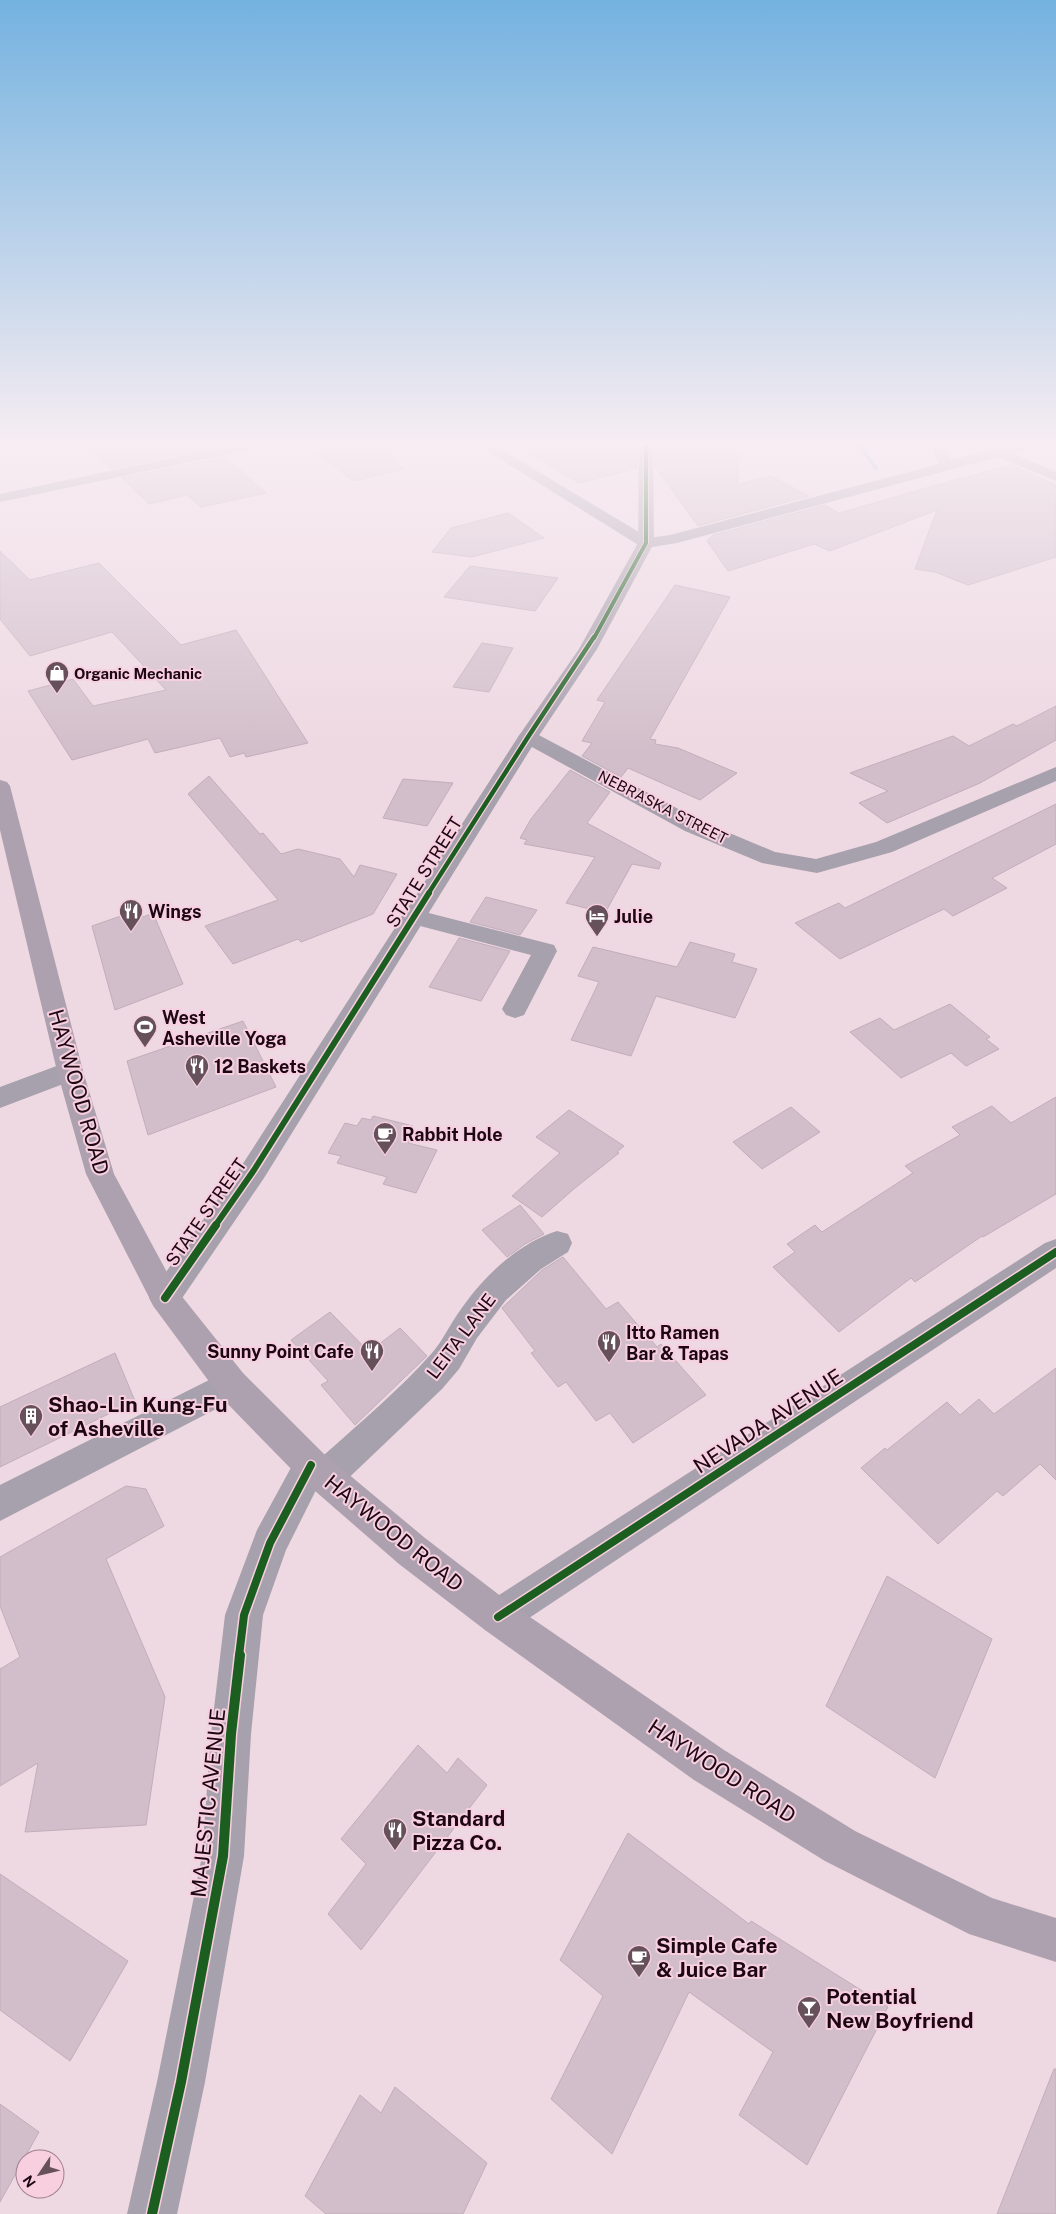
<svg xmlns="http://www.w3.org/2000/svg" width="1056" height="2214" font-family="'Public Sans',sans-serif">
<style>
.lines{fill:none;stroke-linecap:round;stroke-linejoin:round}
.stream{fill:#66afd3;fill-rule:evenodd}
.building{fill:#d2beca;stroke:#c1aeba}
.minor{fill:#a7a0ad;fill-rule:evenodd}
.tertiary{fill:#a7a0ad;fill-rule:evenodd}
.primary{fill:#ada1af;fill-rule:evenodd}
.cycleway-far4-casing{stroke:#f7cfdf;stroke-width:5.5}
.cycleway-far3-casing{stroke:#f7cfdf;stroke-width:7}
.cycleway-far2-casing{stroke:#f7cfdf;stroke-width:9}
.cycleway-far1-casing{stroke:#f7cfdf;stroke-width:11}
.cycleway-casing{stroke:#f7cfdf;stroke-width:13}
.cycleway-far4{stroke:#1b5e20;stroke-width:4}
.cycleway-far3{stroke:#1b5e20;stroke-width:4.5}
.cycleway-far2{stroke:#1b5e20;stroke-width:6}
.cycleway-far1{stroke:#1b5e20;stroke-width:8}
.cycleway{stroke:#1b5e20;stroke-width:10}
.labels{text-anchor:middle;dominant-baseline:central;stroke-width:4;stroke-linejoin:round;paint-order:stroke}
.far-poi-label{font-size:15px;font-weight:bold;fill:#1d0712;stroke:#f7cfdf;text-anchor:start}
.far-street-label{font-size:15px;fill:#1d0712;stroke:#f7cfdf}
.street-label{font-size:18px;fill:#1d0712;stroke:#f7cfdf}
.poi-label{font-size:18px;font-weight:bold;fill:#1d0712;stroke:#f7cfdf;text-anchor:start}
.near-street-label{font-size:21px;fill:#1d0712;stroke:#f7cfdf}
.near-poi-label{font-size:21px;font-weight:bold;fill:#1d0712;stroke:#f7cfdf;text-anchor:start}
</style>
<rect width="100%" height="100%" fill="#eed8e1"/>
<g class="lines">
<path class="stream" d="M845 441 860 442 879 470H875L856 444Z"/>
</g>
<path class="building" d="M81 441H206L214 447 111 469Z
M509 441H637V468L579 483Z
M655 441H706V444H713L714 454 738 455V484L771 476 809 496 698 526 655 466Z
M377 444 404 469 354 481 317 454Z
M225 457 266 493 201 507 187 495 149 504 122 478Z
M1011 465 1056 485V557L968 585 935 572 915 569 937 510 830 551 814 544 728 571 707 541 713 535 825 505 839 513 944 483 945 486 947 482Z
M508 513 544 538 472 557 432 552 451 528Z
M0 551 30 580 99 563 181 645 236 630 308 743 246 757 244 753 230 757 220 738 155 753 148 739 72 760 28 691 73 679 93 706 166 690 112 632 30 656 0 619Z
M470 566 558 578 535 611 444 597Z
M675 585 730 597 650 739 656 740 655 744 678 748 737 773 700 800 628 768 621 777 582 756 592 743 582 741 605 702 597 700Z
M482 643 513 648 489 692 453 687Z
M1056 706V740L980 783 887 823 859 803 888 791 850 773 953 736 969 746 1013 724 1017 726Z
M570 770 610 792 587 823 661 863 659 869 632 864 605 913 566 903 595 857 524 844 527 840 520 838 531 819Z
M209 776 260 834 263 833 281 854 298 849 340 859 354 877 360 865 397 874 373 914 301 942 298 939 233 964 205 926 278 900 188 794Z
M403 779 453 783 427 826 383 818Z
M1056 804V844L992 878 1007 888 953 916 944 909 840 959 795 923 839 903 845 908Z
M486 897 537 910 520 935 470 922Z
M138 910 143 917 153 913 183 984 115 1010 92 926Z
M459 938 510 951 481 1001 429 987Z
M690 942 735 954 732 962 757 969 735 1018 656 996 631 1056 571 1040 599 982 578 976 593 947 677 967Z
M950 1004 990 1037 986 1039 999 1049 966 1066 951 1053 901 1078 850 1032 880 1018 894 1030Z
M243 1021 276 1087 148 1135 127 1061Z
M1056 1097V1194L983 1237 982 1236 915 1282 911 1278 839 1332 773 1267 795 1252 787 1244 815 1225 822 1232 913 1173 905 1166 960 1135 952 1127 992 1106 1011 1123Z
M791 1107 820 1132 762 1169 733 1142Z
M569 1110 624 1146 617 1152 619 1153 575 1188 542 1217 512 1196 560 1153 536 1137Z
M373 1116 413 1126 411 1130 414 1131 408 1143 437 1150 416 1193 383 1184 387 1177 337 1163 341 1156 328 1153 345 1123 357 1126 362 1118 371 1120Z
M520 1205 544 1234 525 1244 507 1257 482 1230Z
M563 1257 606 1309 618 1302 657 1347 661 1344 706 1395 633 1443 610 1413 596 1421 566 1382 558 1387 531 1353 535 1351 502 1308 542 1270Z
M330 1312 369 1352 400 1328 427 1356 355 1425 321 1385 328 1381 291 1340Z
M115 1353 135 1401 0 1467V1407Z
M1056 1368V1480L1040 1464 1003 1496 997 1491 938 1544 861 1468 885 1448 887 1450 947 1402 960 1415 979 1399 994 1414Z
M126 1486 146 1489 164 1526 106 1559 165 1697 146 1825 25 1832 38 1763 0 1786V1669L20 1657 0 1606V1557Z
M887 1576 992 1639 935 1778 826 1706Z
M418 1745 447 1773 458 1758 487 1785 361 1950 328 1914 366 1864 341 1839Z
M628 1833 749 1924 751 1921 888 2007 807 2165 739 2115 773 2052 689 1992 612 2154 551 2099 603 1996 560 1960Z
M0 1874 128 1961 70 2061 0 2010Z
M1054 2069H1056V2214H997Z
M395 2087 487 2163 463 2214H326L305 2196 360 2095 381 2113Z
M0 2104 39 2132 0 2202Z"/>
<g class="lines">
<path class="minor" d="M253 441H278L271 445 0 502V494Z
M471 441H487L649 538 670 535 939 464 928 441H942L951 460 1026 441H1047L1045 444 1012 453 1056 472V481L998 457 677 543 646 548 640 546Z
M528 731 535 733 701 821 775 852 816 859 876 842 1056 767V781L892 852 817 873 762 863 685 831 521 741 518 737 521 733Z
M413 909 554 945 557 951 524 1015 515 1018 506 1015 502 1009 531 955 405 922 401 917 405 912Z
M70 1061 79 1064 83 1071 79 1078 0 1108V1087Z
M557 1231 568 1234 572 1243 568 1252 541 1269 506 1300 477 1338 459 1369 442 1389 337 1489 325 1494 316 1490 286 1550 263 1615 251 1734 244 1856 205 2082 177 2214H127L157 2082 202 1856 211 1734 225 1615 257 1530 299 1453 311 1449 324 1455C361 1422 399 1390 432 1353 441 1343 447 1330 455 1318 479 1281 514 1245 557 1231Z
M1056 1239V1268L511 1630 498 1636 485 1630 479 1617 485 1604 1045 1243Z
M231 1369 243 1373 248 1384 243 1395 0 1521V1485Z"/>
<path class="tertiary" d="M639 441H653L654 543 597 649 538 737 264 1178 176 1307 165 1311 154 1307 149 1298 154 1289 244 1162 518 737 579 649 638 543Z"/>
<path class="primary" d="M0 780 7 782 10 786 83 1071 114 1174 176 1289 243 1373 323 1453 425 1538 511 1604 724 1750 855 1831 992 1898 1056 1918V1962L969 1934 825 1861 694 1780 485 1630 399 1564 299 1477 219 1395 154 1307 86 1174 57 1071 0 830Z"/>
<g class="cycleway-far4-casing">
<path id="cycleway-far4" d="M594 638 646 543V441"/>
</g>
<g class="cycleway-far3-casing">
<path id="cycleway-far3" d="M428 894 528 737 594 637"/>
</g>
<g class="cycleway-far2-casing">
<path id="cycleway-far2" d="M215 1226 254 1170 429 893"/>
</g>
<g class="cycleway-far1-casing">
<path id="cycleway-far1" d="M165 1298 216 1225
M498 1617 1056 1252
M239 1656 244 1615 270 1543 311 1465"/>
</g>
<g class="cycleway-casing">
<path id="cycleway" d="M152 2214 181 2082 223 1856 231 1734 240 1655"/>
</g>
<use href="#cycleway-far4" class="cycleway-far4"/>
<use href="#cycleway-far3" class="cycleway-far3"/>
<use href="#cycleway-far2" class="cycleway-far2"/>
<use href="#cycleway-far1" class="cycleway-far1"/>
<use href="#cycleway" class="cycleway"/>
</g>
<linearGradient id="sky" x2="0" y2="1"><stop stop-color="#74b2e0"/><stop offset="0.59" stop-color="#f7edf2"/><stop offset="1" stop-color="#f7edf2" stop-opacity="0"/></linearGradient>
<rect width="1056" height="751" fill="url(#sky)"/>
<defs>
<g id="shop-pin" transform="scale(1.25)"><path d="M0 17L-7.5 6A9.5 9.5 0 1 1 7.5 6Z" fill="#66505a" stroke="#f7cfdf"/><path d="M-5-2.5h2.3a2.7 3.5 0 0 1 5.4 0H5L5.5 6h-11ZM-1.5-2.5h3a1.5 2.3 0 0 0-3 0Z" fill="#fff"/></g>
<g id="restaurant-pin" transform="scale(1.25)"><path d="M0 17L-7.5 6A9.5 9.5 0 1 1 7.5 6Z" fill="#66505a" stroke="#f7cfdf"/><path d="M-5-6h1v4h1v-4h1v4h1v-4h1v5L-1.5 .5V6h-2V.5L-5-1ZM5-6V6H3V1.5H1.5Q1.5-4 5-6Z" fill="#fff"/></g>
<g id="hotel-pin" transform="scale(1.25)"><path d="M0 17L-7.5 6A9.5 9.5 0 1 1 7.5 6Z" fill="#66505a" stroke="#f7cfdf"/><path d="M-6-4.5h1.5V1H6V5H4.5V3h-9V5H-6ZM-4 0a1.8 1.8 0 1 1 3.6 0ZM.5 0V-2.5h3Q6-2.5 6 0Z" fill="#fff"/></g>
<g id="stadium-pin" transform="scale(1.25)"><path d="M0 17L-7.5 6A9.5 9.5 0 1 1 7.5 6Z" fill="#66505a" stroke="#f7cfdf"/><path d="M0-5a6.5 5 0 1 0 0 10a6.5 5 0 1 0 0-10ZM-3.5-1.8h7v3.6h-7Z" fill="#fff"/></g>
<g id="cafe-pin" transform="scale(1.25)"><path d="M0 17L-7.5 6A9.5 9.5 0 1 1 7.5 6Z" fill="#66505a" stroke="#f7cfdf"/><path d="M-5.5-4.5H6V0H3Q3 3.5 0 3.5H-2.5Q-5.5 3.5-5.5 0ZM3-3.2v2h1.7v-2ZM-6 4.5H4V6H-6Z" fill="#fff"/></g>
<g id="building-pin" transform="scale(1.25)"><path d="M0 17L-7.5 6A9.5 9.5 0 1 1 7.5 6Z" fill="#66505a" stroke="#f7cfdf"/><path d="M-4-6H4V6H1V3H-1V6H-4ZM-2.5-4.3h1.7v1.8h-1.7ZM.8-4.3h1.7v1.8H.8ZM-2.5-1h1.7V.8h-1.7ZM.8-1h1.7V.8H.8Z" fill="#fff"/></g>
<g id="bar-pin" transform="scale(1.25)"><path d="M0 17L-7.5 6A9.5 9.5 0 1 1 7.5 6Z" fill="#66505a" stroke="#f7cfdf"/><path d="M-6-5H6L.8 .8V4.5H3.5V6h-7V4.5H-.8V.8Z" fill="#fff"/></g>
</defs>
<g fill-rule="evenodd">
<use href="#shop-pin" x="57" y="673"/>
<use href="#restaurant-pin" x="131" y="911"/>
<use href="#hotel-pin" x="597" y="916"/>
<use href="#stadium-pin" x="145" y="1027"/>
<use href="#restaurant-pin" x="197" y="1066"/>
<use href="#cafe-pin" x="385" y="1134"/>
<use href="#restaurant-pin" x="609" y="1342"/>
<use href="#restaurant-pin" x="372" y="1351"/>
<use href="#building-pin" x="31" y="1416"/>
<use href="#restaurant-pin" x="395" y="1830"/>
<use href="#cafe-pin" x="639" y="1957"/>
<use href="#bar-pin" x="809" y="2008"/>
</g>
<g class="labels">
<g class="far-poi-label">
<text x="74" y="673">Organic Mechanic</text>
</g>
<g class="far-street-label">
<text transform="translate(663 807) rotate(27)">NEBRASKA STREET</text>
</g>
<g class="street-label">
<text transform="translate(424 872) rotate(-58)">STATE STREET</text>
<text transform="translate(206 1212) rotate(-55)">STATE STREET</text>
<text transform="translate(461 1336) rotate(-53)">LEITA LANE</text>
</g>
<g class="poi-label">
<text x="148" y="911">Wings</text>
<text x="614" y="916">Julie</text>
<text x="162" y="1017">West<tspan x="162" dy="21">Asheville Yoga</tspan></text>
<text x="214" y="1066">12 Baskets</text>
<text x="402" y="1134">Rabbit Hole</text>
<text x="626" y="1332">Itto Ramen<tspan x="626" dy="21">Bar &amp; Tapas</tspan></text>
<text x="354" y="1351" text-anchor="end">Sunny Point Cafe</text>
</g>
<g class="near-street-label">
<text transform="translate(79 1092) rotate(74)">HAYWOOD ROAD</text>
<text transform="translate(768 1421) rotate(-33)">NEVADA AVENUE</text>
<text transform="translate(394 1533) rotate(39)">HAYWOOD ROAD</text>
<text transform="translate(722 1771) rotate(33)">HAYWOOD ROAD</text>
<text transform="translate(208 1803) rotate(-84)">MAJESTIC AVENUE</text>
</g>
<g class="near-poi-label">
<text x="48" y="1404">Shao-Lin Kung-Fu<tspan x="48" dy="24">of Asheville</tspan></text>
<text x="412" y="1818">Standard<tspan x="412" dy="24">Pizza Co.</tspan></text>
<text x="656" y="1945">Simple Cafe<tspan x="656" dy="24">&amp; Juice Bar</tspan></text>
<text x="826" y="1996">Potential<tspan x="826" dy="24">New Boyfriend</tspan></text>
</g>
</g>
<g transform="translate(40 2174) rotate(235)"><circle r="24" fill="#f7cfdf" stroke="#a07f8d"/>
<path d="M0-4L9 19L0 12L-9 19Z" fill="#66505a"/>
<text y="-8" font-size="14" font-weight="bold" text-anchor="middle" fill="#1d0712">N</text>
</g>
</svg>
